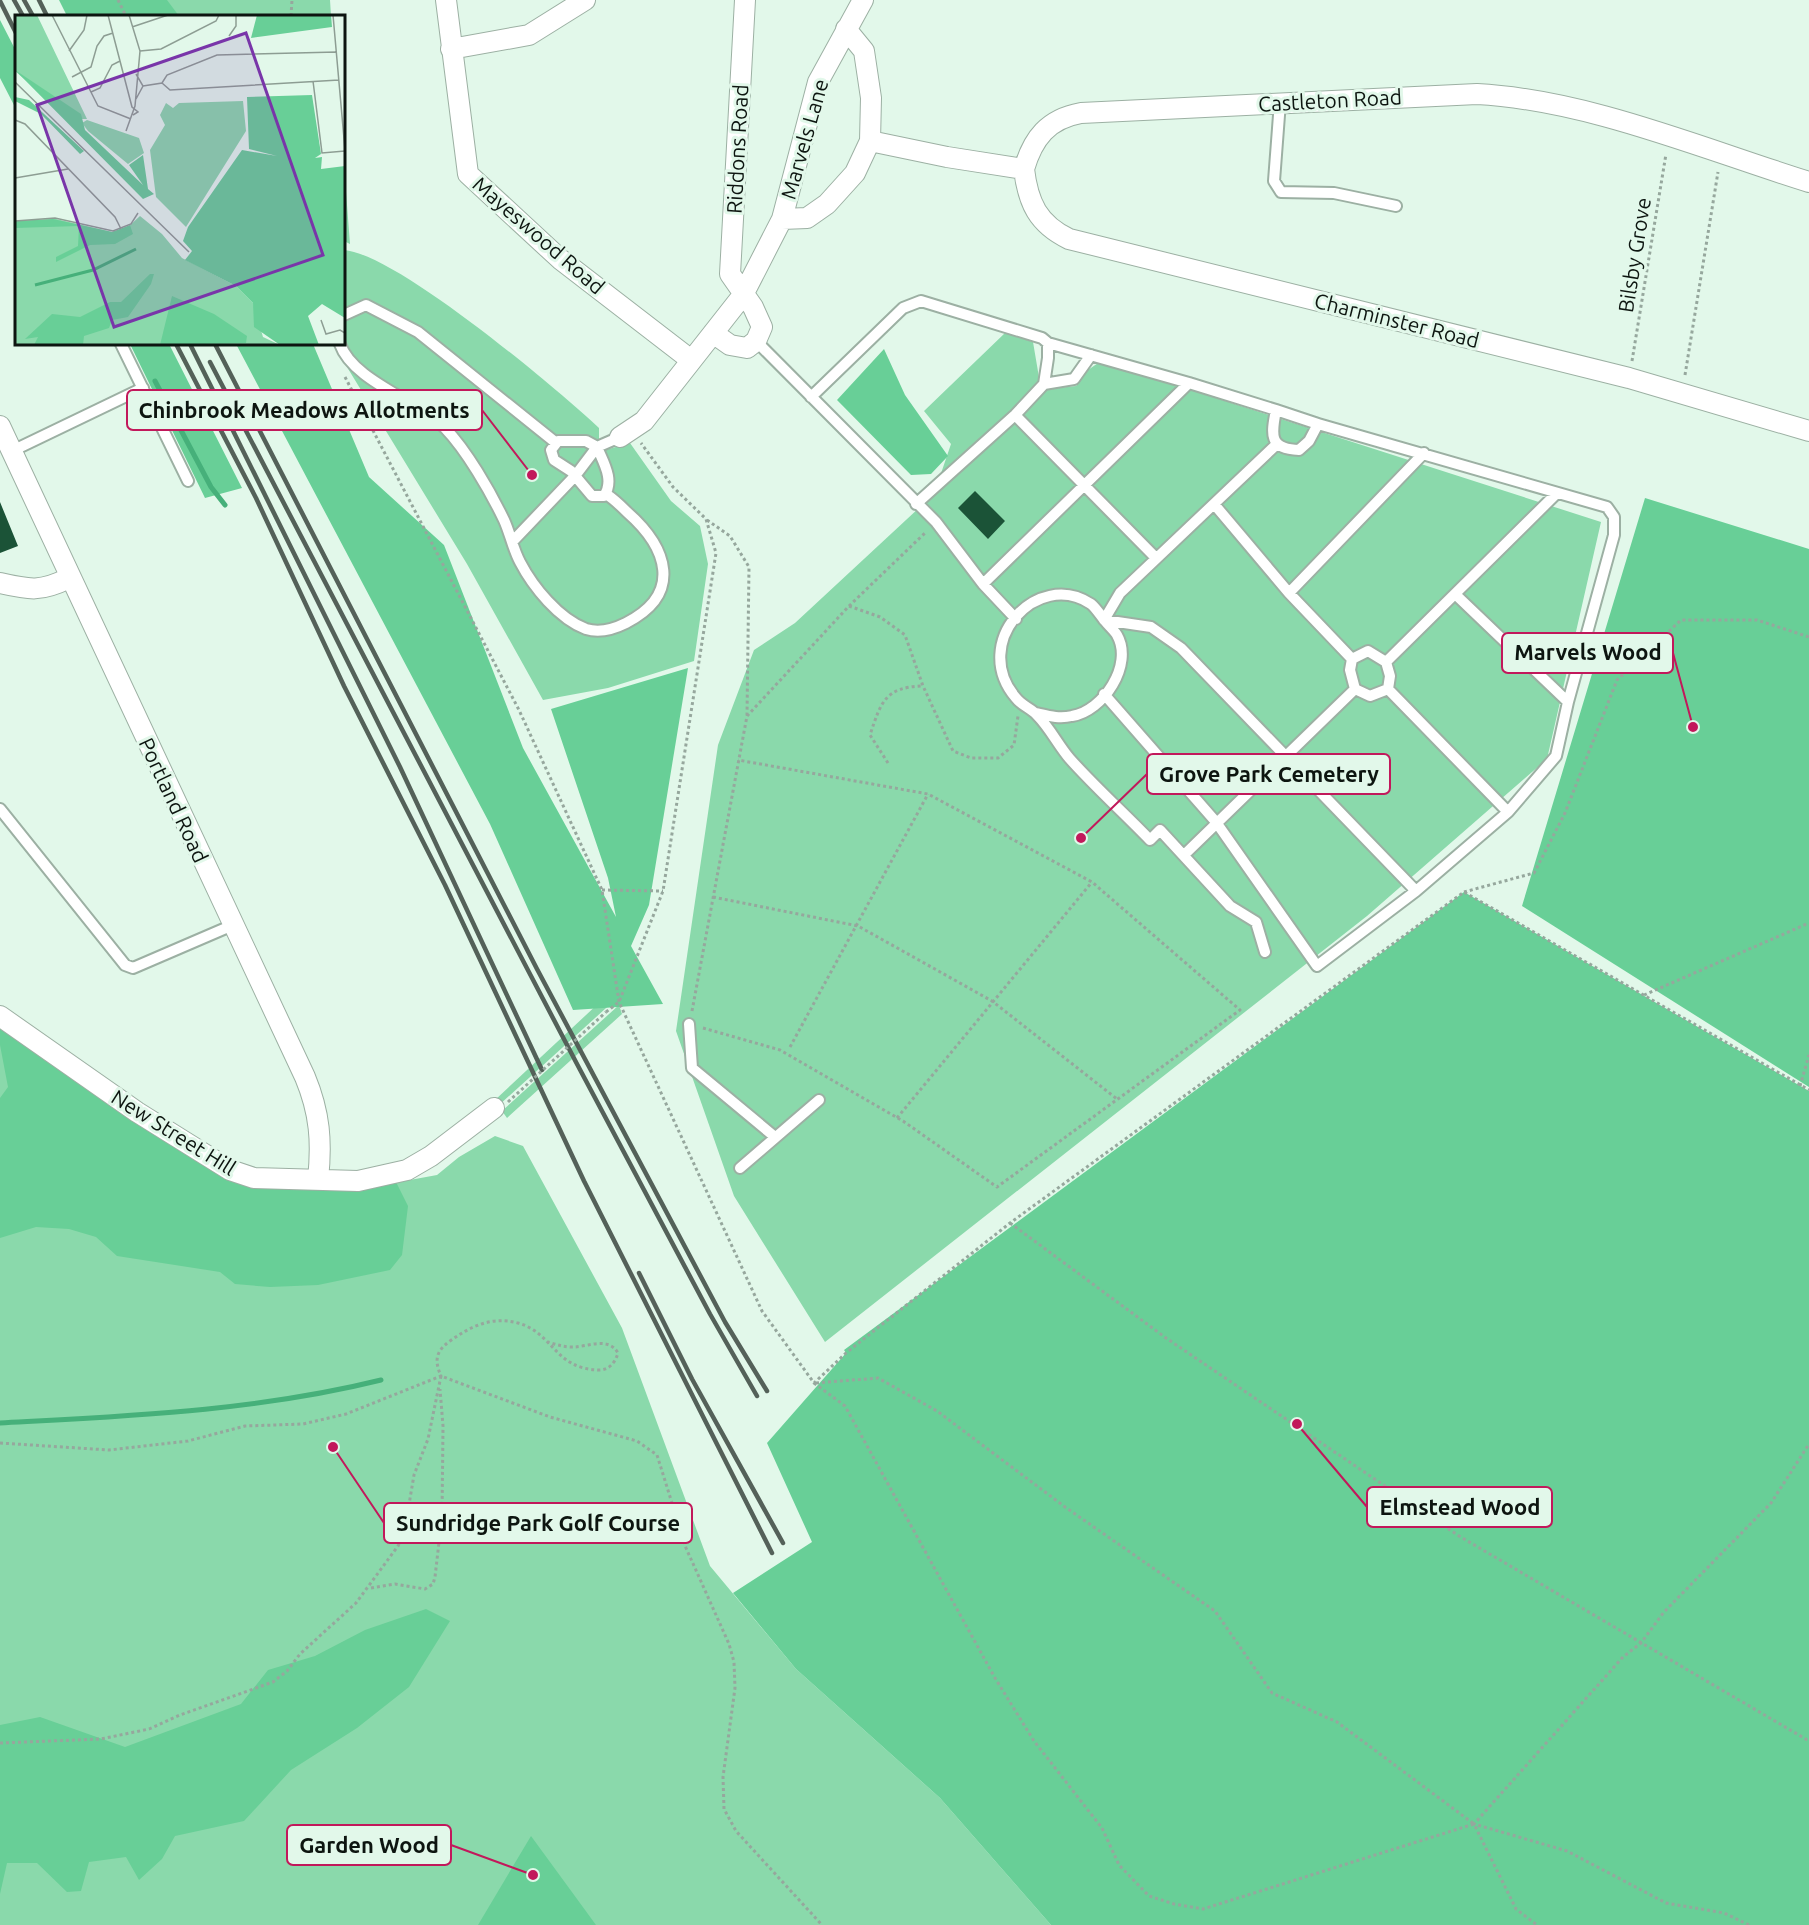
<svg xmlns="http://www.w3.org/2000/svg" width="1809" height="1925" font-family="Ubuntu,sans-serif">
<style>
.green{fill:#8ad9ab}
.forest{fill:#68cf97}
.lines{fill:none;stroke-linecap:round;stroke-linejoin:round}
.stream{stroke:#46b07a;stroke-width:5}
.building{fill:#1b5337}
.lane-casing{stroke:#9cb0a3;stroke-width:14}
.street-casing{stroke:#9cb0a3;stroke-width:22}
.path{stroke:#96a79d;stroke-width:3;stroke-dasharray:3 3;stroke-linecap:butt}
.lane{stroke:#fff;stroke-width:10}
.street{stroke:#fff;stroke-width:20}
.rail{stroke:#546159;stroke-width:4.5}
.path-bridge{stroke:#96a79d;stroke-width:3;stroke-dasharray:3 3;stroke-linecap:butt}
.labels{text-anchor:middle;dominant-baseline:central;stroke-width:6;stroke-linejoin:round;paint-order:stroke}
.street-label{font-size:21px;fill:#0d1510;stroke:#e2f8ea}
.inset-river{fill:none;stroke:#46b07a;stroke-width:3}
.inset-road{fill:none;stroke:#8d9d93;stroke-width:1.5}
.view{fill:#7935a9;fill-opacity:0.15;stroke:#7935a9;stroke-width:3}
.inset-edge{fill:none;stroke:#0d1510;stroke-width:3}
.leader{fill:none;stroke:#c2185b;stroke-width:2}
.callout-dot{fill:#c2185b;stroke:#e2f8ea;stroke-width:2}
.callout{fill:#e2f8ea;stroke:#c2185b;stroke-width:2}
.callout-label{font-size:22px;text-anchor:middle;font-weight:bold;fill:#0d1510}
</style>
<rect width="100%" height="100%" fill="#e2f8ea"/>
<path class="green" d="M104 0H330L331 16H114Z
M344 166 350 244 344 241Z
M344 250C397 254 556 388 599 428V441L605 450 630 443 671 501 700 526 708 564 694 661 608 688 543 700 467 564 333 344H344Z
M1005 333 1033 342 1042 395 1048 389 1076 386 1088 370 1101 361 1601 522 1547 759 1367 916 825 1342 734 1196 676 1031 718 745 754 650 795 623 934 494 951 444 924 411Z
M616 999 498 1106 495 1100 601 1001Z
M619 1005 622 1014 507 1118 502 1111Z
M0 1024 238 1185 377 1186 437 1175 459 1157 495 1136 523 1146 622 1328 710 1566 796 1669 940 1798 1051 1925H0Z"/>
<path class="forest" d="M59 0H167L179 16H67Z
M0 20 16 51V109L0 78Z
M130 344H169L242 488 205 498Z
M236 344H313L369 477 444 545 523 748 616 917 608 878 551 709 688 668 649 905 631 946 663 1004 573 1010 490 824Z
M884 349 905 395 948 456 931 474 911 475 837 400Z
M1645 498 1809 549V1087L1522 906Z
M1464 892 1809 1091V1925H1051L940 1798 796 1669 733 1593 812 1542 767 1443 846 1353 844 1350Z
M0 1022 240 1180H395L408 1206 402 1255 390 1270 318 1285 270 1287 235 1284 220 1272 117 1256 96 1237 69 1229 36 1227 0 1238V1098L8 1087 0 1045Z
M426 1609 450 1621 409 1687 357 1728 291 1770 244 1821 175 1836 162 1859 139 1880 126 1857 89 1862 81 1891 67 1892 37 1863H7L0 1894V1725L40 1717 125 1747 241 1704 268 1670 315 1656 365 1630Z
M531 1836 596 1925H478Z"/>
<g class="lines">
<path class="stream" d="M155 381 211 487 225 505
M0 1423C128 1416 256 1411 381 1380"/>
</g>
<path class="building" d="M975 491 1005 521 988 539 958 508Z
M0 502 18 546 0 553Z"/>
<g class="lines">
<g class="lane-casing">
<path id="lane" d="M1280 102 1274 181 1281 192 1334 193 1396 206
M344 315 366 305 418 332 555 442
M756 341 936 522 983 584 1016 619
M121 344 188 481
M340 344C353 381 417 400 445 428 467 451 490 491 504 520 510 533 513 549 520 562 533 587 559 619 586 629 599 633 614 629 626 623 683 594 668 548 627 512 620 505 614 499 606 494
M1044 384 1074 379 1091 355
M811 397 903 308 921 301 1042 338 1048 343
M1276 410 1318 424
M1015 415 1156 558
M558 441H586L597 447C603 462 615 480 604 496H592L571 471 554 460 551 450Z
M1277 444 1120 593 1104 620 1151 627 1181 648 1416 891 1508 812 1388 689
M12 451 143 388
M916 504 1015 415 1044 384 1048 358V343L1189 383
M1214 504 1289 593 1352 659
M513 541 575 476 597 447 620 437
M983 584 1189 383 1276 410C1271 435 1269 449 1299 450L1309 441 1318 424 1607 507 1614 517V535L1568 702
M1289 593 1424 453
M1455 594 1568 702 1556 756 1508 812
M1355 689 1370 696 1388 689 1390 676 1386 662
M1104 694 1216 822 1317 966 1416 891
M1036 713C1049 716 1059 719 1072 716 1103 711 1134 665 1117 635 1114 630 1109 626 1105 621 1101 616 1096 608 1091 604 1037 568 969 643 1016 698 1022 706 1031 708 1037 715 1050 728 1058 745 1070 759 1095 787 1124 813 1150 840L1160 830 1230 906 1256 922 1265 952
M0 809 125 965 133 968 233 925
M1184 855 1355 689 1350 670 1352 659 1368 651 1386 662 1557 493
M689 1024 692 1068 775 1137
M740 1168 819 1100"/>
</g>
<g class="street-casing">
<path id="street" d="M446 0 468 174 560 259 691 360
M451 49 529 35 585 0
M870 141 947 157 1024 169C1033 138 1048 119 1081 113L1477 94C1588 100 1703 149 1809 182
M1024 169C1028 203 1038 224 1069 239L1629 378 1809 431
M782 219 807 218 827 204 855 173 870 141 871 98 864 51 846 29
M713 333 730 345 747 348 756 341 762 327 753 307 730 274 745 0
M0 426 305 1077C320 1113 322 1142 318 1180
M620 437 644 421 743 295 782 219 818 82 863 0
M0 583C30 590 41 592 69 578
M0 1016 137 1112 230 1170 254 1178 358 1181 407 1170 431 1156 494 1108"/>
</g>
<path class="path" d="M118 0 126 16
M291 16 292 0
M1632 361 1666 154
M1685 375 1718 172
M345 377 519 710 602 890 619 1002 762 1311 814 1383 846 1353 1010 1223 1464 892 1809 1090
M707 520 730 536 749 567 747 715
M849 606 880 617 905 635 923 686 953 751 971 758H998L1014 745 1018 716
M888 763 870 735C881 702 885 687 923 686
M602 890 663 891
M1464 892 1534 873 1565 813 1617 680 1681 620H1757L1809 637
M713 897 858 926 992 1001 1117 1099
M1644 995 1809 923
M692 1011 747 716 849 606 926 532
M606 1012 619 1002 663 891 716 553 706 519 673 487 641 443
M703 1028 780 1050 903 1121 997 1187 1240 1010 1092 882 928 794 738 760
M790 1047 928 794
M1800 1086 1809 1055
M897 1118 1092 882
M1010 1223 1166 1338 1459 1536 1809 1741
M814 1383 845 1406 995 1678 1034 1741 1102 1828 1119 1865 1149 1896 1174 1904 1203 1909 1474 1824 1516 1909 1537 1925
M816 1383 878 1378 937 1411 1065 1507 1215 1611 1272 1693 1337 1722 1474 1824
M0 1443 109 1450 188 1441 245 1426 303 1424 346 1414 441 1376C434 1360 436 1351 450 1341 471 1326 492 1316 518 1323 554 1333 554 1369 599 1370 609 1370 615 1363 618 1353 608 1336 588 1347 573 1347 564 1347 557 1345 548 1342
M371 1588 395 1584 425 1589 433 1584 435 1577 442 1516 443 1426 440 1389
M0 1743 101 1739 149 1729 180 1715 273 1682 287 1671 300 1654 356 1603 398 1546 404 1534 414 1475 428 1439 441 1376 550 1417 637 1441 657 1455 686 1548 729 1644 734 1662 735 1688 723 1777 724 1809 736 1831 822 1925
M1749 1925 1724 1913 1666 1903 1567 1851 1474 1824 1623 1657 1641 1643 1664 1612 1771 1503 1809 1444"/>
<use href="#lane" class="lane"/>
<use href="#street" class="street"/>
<path class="rail" d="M14 0 23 16
M24 0 33 16
M39 0 47 16
M0 1 16 33
M176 344 256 498 344 686 445 885 584 1181 772 1553
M190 344 400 767 542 1070
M215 344 537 969 725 1322 767 1391
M210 362 577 1064 710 1314 757 1396
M639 1273 692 1379 783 1543"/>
<path class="path-bridge" d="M508 1102 606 1012"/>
</g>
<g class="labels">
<g class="street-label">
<text transform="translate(1330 100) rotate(-3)">Castleton Road</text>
<text transform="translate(804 139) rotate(-74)">Marvels Lane</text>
<text transform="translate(737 149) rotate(-87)">Riddons Road</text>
<text transform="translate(539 235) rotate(41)">Mayeswood Road</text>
<text transform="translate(1634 255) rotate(-81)">Bilsby Grove</text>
<text transform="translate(1397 320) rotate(14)">Charminster Road</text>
<text transform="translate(174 800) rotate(65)">Portland Road</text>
<text transform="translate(174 1132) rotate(32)">New Street Hill</text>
</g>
</g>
<g transform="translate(15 15)">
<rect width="330" height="330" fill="#e2f8ea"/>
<path d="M0 0H22L72 104H56L0 56ZM228 86 231 116 171 212 141 182 135 135 150 110 145 100 151 88 158 93 164 88ZM72 105 124 123 129 138 113 149 73 116 67 108ZM125 201 147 219 167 243 221 271 238 288 248 322 265 330H0V206L41 204 97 217 113 212Z" fill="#8ad9ab"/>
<path d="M242 0H316L317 12 236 23ZM0 55 66 99 70 115 128 170 114 150 128 140 133 174 139 179 128 184ZM297 80 306 139 300 143 307 142 306 154 330 151V303L307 289 293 301 304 330H265L239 312 238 288 221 271 170 245 177 236 168 226 173 212 227 135 262 141 234 134 232 82ZM0 82 14 85 69 136 65 139 26 99 0 86ZM38 204 97 217 115 210 118 219 100 229 75 230 41 247V242L63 231 64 211 0 213V206ZM135 259H139L136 269 113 302 97 305 94 313 69 321 68 330H19L23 322 10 324 37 299 65 302 95 287H106ZM157 281 199 299 232 321 231 328 145 330Z" fill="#68cf97"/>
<path class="inset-river" d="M20 270 78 255 121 234"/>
<path class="inset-road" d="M37 0 83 91 116 104M93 0 117 92 123 97 118 100M318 0 330 135M117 12 153 0M214 21 221 11V0M54 36 69 15 72 0M125 36 146 34 201 6 204 0M121 59 128 71 121 84M57 62 76 52 82 31 89 21 98 18M298 66 307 138 330 136M0 67 174 237M147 68 155 75 324 65M128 71 147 68 152 60 202 40 322 37M76 77 85 73 97 50 105 46M0 105 10 109 100 202 106 214M111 116 120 91 125 36 114 0M0 163 53 154M0 206 40 203 98 216 116 209 123 198M306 305 311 319 325 315 330 318"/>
<path class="view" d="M231 18 308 240 99 312 22 90Z"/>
<rect width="330" height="330" class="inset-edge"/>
</g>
<path class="leader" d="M532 475L482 410M1693 727L1673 653M1081 838L1147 774M1297 1424L1367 1507M333 1447L384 1523M533 1875L451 1845"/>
<g class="callout-dot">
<circle cx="532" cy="475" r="6"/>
<circle cx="1693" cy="727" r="6"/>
<circle cx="1081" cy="838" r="6"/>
<circle cx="1297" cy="1424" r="6"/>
<circle cx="333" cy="1447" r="6"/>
<circle cx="533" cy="1875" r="6"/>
</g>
<g class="callout">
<rect x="127" y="390" width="355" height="40" rx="6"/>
<rect x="1502" y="633" width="171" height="40" rx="6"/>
<rect x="1147" y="754" width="243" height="40" rx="6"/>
<rect x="1367" y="1487" width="185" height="40" rx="6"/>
<rect x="384" y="1503" width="308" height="40" rx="6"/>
<rect x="287" y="1825" width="164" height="40" rx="6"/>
</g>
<g class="callout-label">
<text x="304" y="418">Chinbrook Meadows Allotments</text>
<text x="1588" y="660">Marvels Wood</text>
<text x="1269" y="782">Grove Park Cemetery</text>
<text x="1460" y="1515">Elmstead Wood</text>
<text x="538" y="1531">Sundridge Park Golf Course</text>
<text x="369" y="1853">Garden Wood</text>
</g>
</svg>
